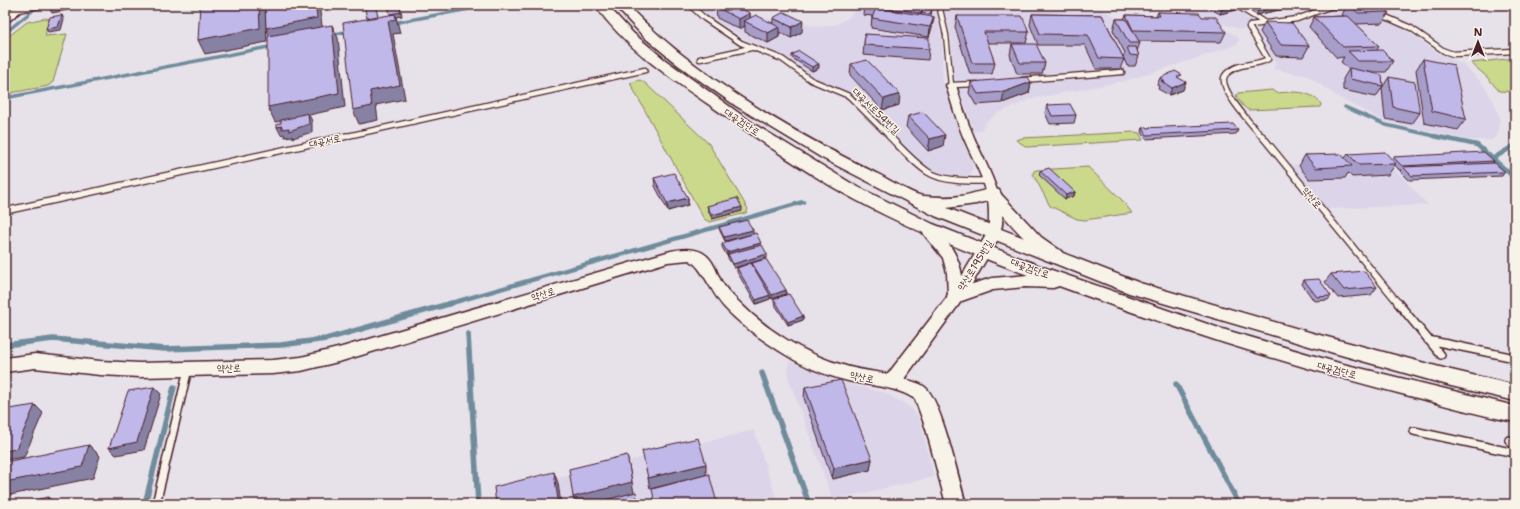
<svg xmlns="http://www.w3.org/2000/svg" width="1520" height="509" font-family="'Shantell Sans','Poor Story',sans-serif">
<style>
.built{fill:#dcd5e9}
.green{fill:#cad98c;stroke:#8a7c5c}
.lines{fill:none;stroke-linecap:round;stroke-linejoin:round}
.stream-far2{stroke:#6f8c9c;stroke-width:3.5}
.stream-far1{stroke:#6f8c9c;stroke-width:4.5}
.stream{stroke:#6f8c9c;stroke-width:5.5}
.service-far2-casing{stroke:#4a1f2b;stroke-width:7}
.service-far1-casing{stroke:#4a1f2b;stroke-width:8}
.service-casing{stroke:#4a1f2b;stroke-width:10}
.minor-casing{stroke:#4a1f2b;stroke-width:3}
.tertiary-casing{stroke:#4a1f2b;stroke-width:3}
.secondary-casing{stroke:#4a1f2b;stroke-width:3}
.service-far2{stroke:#f7f3e8;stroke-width:4.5}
.service-far1{stroke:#f7f3e8;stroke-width:5.5}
.service{stroke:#f7f3e8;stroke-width:7}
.minor{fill:#f7f3e8;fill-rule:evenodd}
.tertiary{fill:#f7f3e8;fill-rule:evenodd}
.secondary{fill:#f7f3e8;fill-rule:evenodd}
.wall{fill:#a69ec9;stroke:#4a1f2b}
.shaded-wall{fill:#8781a4;stroke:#4a1f2b}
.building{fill:#c1b8ea;stroke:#4a1f2b}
.labels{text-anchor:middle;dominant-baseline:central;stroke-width:3;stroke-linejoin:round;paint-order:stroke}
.street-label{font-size:10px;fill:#4a1f2b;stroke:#f7f3e8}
</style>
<rect width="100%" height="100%" fill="#e7e1e9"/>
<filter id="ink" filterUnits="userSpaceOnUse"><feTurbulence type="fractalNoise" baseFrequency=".025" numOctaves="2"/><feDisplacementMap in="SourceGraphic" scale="8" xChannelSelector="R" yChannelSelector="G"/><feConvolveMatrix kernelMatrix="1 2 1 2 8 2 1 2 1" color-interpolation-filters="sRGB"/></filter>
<g filter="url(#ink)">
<path class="built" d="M697 5H706L743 15 821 27 837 24 848 18 860 5H934L942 39 943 80 952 111 973 166 972 171 969 175 954 177 942 176 926 169 850 93 815 80 786 60 752 43 707 16Z
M943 5H1094L1116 17 1206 22 1233 34 1238 37 1239 40 1237 44 1222 50 1125 81 1031 99 998 113 987 121 980 131H974L954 76 951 35Z
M1158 5H1230L1257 20 1246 24 1243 30Z
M1335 9H1351L1371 13 1394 22 1437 52 1464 65 1482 83 1494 102 1500 118 1497 136 1491 140H1469L1386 122 1339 98 1308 76 1273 69 1276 63 1258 37 1256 30 1312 20Z
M1387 161 1428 205 1325 209 1291 165Z
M789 361 844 383 886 393 910 407 917 415 921 425 934 477 833 500 788 377Z
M754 430 778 504H494V494Z"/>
<path class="green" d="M45 18 49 19 45 36 67 34 53 82 48 86 5 94V39L27 22Z
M1515 58V92L1499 91 1487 77 1471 63Z
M640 80 645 83 709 144 748 209 746 213 710 222 704 219 630 83Z
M1272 90 1276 93C1293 92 1309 89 1321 104L1320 107 1248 110 1243 106 1236 96 1238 93Z
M1135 132 1139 133 1143 140 1027 147 1016 140 1022 138Z
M1088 167 1121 199 1132 213 1085 220 1077 219 1050 206 1033 174 1034 171 1037 170Z"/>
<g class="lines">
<path class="stream-far2" d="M393 23 491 5
M5 33 32 11
M330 35 350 31
M5 98 274 46
M1345 107 1386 125 1439 137"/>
<path class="stream-far1" d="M1434 136 1477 145 1515 178
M1494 158 1515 145
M448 304 803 202"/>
<path class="stream" d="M468 334 478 504
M5 345 53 339 165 349 281 345 326 339 452 303
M762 373 809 504
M1176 384 1239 504
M145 504 174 387"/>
<g class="service-far2-casing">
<path id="service-far2" d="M690 5 704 18 741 43 782 59 811 80 849 96 890 137
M939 5 946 35 951 85 977 84
M1236 5 1265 23
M18 10 44 5
M1379 14 1411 28 1444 51 1453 54 1515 51
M700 59 751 48
M1022 80 1122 72
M343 137 645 70
M1262 137C1253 126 1221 92 1224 78 1225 73 1231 70 1235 68 1246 63 1258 65 1268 59L1249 27 1251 25 1297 19 1332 6 1355 7"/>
</g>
<g class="service-far1-casing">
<path id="service-far1" d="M889 136C901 148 913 162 928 172 943 182 971 181 989 181
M1262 136 1399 304
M5 211 347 136"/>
</g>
<g class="service-casing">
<path id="service" d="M1398 303 1441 355
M1428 340 1515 358
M1414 431 1515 453
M1509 440 1515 448
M156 504 188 369"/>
</g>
<g class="minor-casing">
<path id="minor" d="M951 82 956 85C961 102 966 119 973 135 983 160 1014 210 998 237H990C988 234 990 208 988 201 985 179 973 160 965 141 957 123 952 104 946 85Z"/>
</g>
<g class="tertiary-casing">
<path id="tertiary" d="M16 5H28L9 21 5 22V14Z
M993 189 998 191 1041 237 1061 251 1064 255 1061 259C1041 265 1001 212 988 197L986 194 988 191Z
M926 223C943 228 960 258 962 276L989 230 994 229 999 230 1001 234 965 296 904 379C911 381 921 383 926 388 942 403 959 481 966 504H946L926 429 915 399C896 386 870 386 848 381 823 375 799 364 778 350 759 338 740 324 725 308 713 296 702 266 689 260L668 262 342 361 301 371 273 374 140 377 100 375 35 368 5 372V358L35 354 100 361 140 363 273 360 301 357 342 347 667 252C679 249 692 247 703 253 713 259 716 271 721 281 725 288 731 294 737 300 765 329 804 354 843 365 857 370 873 371 888 374L948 296 947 273 943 258 919 228 921 224Z"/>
</g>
<g class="secondary-casing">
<path id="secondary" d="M595 5H607L633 33 664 59 754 124 854 185 933 224 1040 266 1219 328 1339 363 1515 406V422C1483 416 1452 407 1421 399 1298 368 1178 330 1059 286L1053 288 1025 287 993 290 956 303 950 301 947 296 950 291 992 278 1028 275C974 255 920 233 869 207 813 178 762 142 711 106 670 78 624 47 595 5Z
M614 5H627C698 78 790 131 880 175 889 180 916 196 924 196 936 197 948 198 960 196 972 195 987 187 999 190L1001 194 999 198 976 204 947 208 1140 283 1316 334 1451 370 1515 385V401L1451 386 1316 348 1129 293 935 216 822 158 736 106 678 65 644 37Z"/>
</g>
<use href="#service-far2" class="service-far2"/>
<use href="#service-far1" class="service-far1"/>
<use href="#service" class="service"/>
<use href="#minor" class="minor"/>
<use href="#tertiary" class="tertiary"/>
<use href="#secondary" class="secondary"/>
</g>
<path class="wall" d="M864 5H924L923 11 932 9 931 16 934 17 932 27 929 37 871 28 872 16 863 15Z
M948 5H1042V6L949 7Z
M1204 5H1238L1236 10 1220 14Z
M1241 5H1303L1296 7 1294 5 1293 7 1285 8 1284 7 1283 9 1256 15Z
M1347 5H1368L1369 6 1389 12 1383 23 1356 24 1379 46 1377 50 1393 61 1386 72H1367L1383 86 1376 97 1343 90V79L1349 69 1341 62 1344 57 1337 58 1309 27 1314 17 1344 16 1342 15Z
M716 7 750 13V18L773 23V18L802 32 791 38 779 32V37L768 43 745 32V26L739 29 717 18Z
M1158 12 1202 17 1226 32 1221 42 1138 41 1140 43 1137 51 1139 56 1135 66H1127L1124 59 1120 69H1096L1085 45H1038L1030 25 1032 14 1102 15 1123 57 1125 53 1113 30 1116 19H1124L1126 15 1156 16Z
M957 16 1029 32 1026 43H987L995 63 992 74H970L955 27Z
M1265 22 1309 46 1303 57 1276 56 1260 32Z
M865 34 929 49 928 60 863 55Z
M1012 44 1045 63 1042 74H1017L1010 55Z
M792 55 819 68 812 71 792 58Z
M1423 59 1466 119 1458 130 1424 123 1416 70Z
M851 64 899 105 882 110 850 75Z
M1389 77 1420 113 1412 124 1385 119 1382 88Z
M1160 78 1180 79 1183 90 1169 95 1158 89 1159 86 1157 85Z
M971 82H1031L1029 93 1002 103 976 105 969 93Z
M1047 105 1076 115 1074 123 1050 124 1045 113Z
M908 116 943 146 928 151 906 127Z
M1143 128 1238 130 1236 134 1146 139 1142 132Z
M1348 154 1392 159 1393 157 1494 161 1493 163 1505 172 1502 176 1409 180 1400 171 1401 170H1399L1395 165 1388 175 1352 177 1348 173 1345 178 1309 179 1299 166 1305 155 1345 158Z
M1040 171 1075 192 1074 196 1065 199 1039 175Z
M654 178 688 198V205L668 211 655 186Z
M707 206 742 211 712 219 708 210Z
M719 227 753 234 725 241 720 231Z
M722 243 761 245 767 258 734 268 728 258V256H727L722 247Z
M752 263 786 290V294L772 299 770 297V299L756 304 737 272V268L752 265Z
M1331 274 1377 287 1371 295 1338 298 1325 282Z
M1304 280 1331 296 1328 300 1314 301 1302 284Z
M774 299 803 316V320L788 325 774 303Z
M805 387 872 459 870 470 832 479 804 398Z"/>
<path class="shaded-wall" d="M66 5H69L68 10 52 13 50 9Z
M259 5H265L267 42 205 54 198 40Z
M316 5H319L323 32 272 42 266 28Z
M400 5 402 16 396 17 400 33 393 34 405 99 376 105 378 120 359 124 353 110 370 91 388 21 392 18 390 14Z
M923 5 922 13 919 23 921 13Z
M1224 5H1238L1236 10 1220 14Z
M1287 5H1294L1293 7 1285 8Z
M1297 5H1303L1296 7Z
M1285 6 1283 9 1256 15 1258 11Z
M750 13V23L744 21 745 26 739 29V19Z
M62 15 64 19 61 30 48 32 46 29Z
M934 17 932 27 929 37 930 27Z
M803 21 802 32 791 38 792 27Z
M332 25 338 38 345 107 309 115 312 121V132L293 138 292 136 285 137 284 134 281 135 277 127 282 126 289 128 308 115 275 122 268 107Z
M779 27V37L768 43V33Z
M819 64V68L812 71V67Z
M1031 82 1029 93 1002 103 1004 92Z
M1186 82 1183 90 1169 95 1172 88Z
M900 94 899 105 882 110 884 99Z
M945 135 943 146 928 151 930 139Z
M1075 192 1074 196 1065 199 1066 195Z
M688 198V205L668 211 667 203Z
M742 207V211L712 219V215Z
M753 230V234L725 241 724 237Z
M761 243V247L728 254V256H727V252Z
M767 254V258L734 268 733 264Z
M786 290V294L772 299V295Z
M770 295V299L756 304V300Z
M803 316V320L788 325V322Z
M154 387 161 394 144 450 116 455 109 448Z
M35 405 43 413 24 457 5 460V451Z
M89 445 100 456 93 478 5 496V482Z
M627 455 634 493 589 504H575L573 497Z
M872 459 870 470 832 479 834 468Z
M706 464V475L650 489 648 478Z
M554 472 558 483 561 504H543Z
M48 497 56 504H46Z"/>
<path class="building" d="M51 5H66L65 6 50 9Z
M200 5H259L260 28 198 40Z
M265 5H316L317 18 266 28Z
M364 5H375L378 16 367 18Z
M388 5H399L401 12 390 14Z
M721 5H734L750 13 739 19 716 7Z
M869 5H923L921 13Z
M1248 5H1284L1285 6 1258 11Z
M1349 5H1368L1369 6H1381L1389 12 1358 13Z
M876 8 934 17 930 27 872 18Z
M924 8 932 9 930 14 922 13Z
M784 12 803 21 792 27 773 18Z
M1158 12 1199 13 1202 17H1216L1226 32 1133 30 1126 15 1160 16Z
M395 14 396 19 388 21 400 85 370 91 372 106 353 110 343 23Z
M1032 14 1102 15 1124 59 1099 58 1088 35 1040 34Z
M62 15 58 27 46 29 50 17Z
M756 15 779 27 768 33 744 21Z
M957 16H1022L1029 32H984L995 63H972Z
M1348 16 1379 46 1343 47 1314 17Z
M1116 19H1126L1140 43H1129Z
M1265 22 1292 23 1309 46 1281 45Z
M332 25 339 93 268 107V36Z
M865 34 929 38V49L864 45Z
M1012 44H1036L1045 63H1020Z
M1127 47H1136L1139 56 1130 55Z
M1382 50 1393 61H1358L1348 51Z
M799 51 819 64 812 67 792 55Z
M1423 59 1454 65 1466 119 1432 111Z
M867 60 900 94 884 99 851 64Z
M1349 68 1382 75 1383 86 1350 79Z
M1175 71 1182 75 1177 77 1186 82 1172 88 1161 81 1164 80 1160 78Z
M1028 77 1031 82 1004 92 978 94 971 82Z
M1389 77 1415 82 1420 113 1393 107Z
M1070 104 1076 115 1052 116 1047 105Z
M923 112 945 135 930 139 908 116Z
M308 113 309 124 289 131V128L282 129V126L277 127V124L281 123V120L295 117 296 116Z
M1233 124 1238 130 1147 135 1143 128Z
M1385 152 1396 164 1359 165 1348 154Z
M1484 152 1494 161 1402 166 1393 157Z
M1341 154 1352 166 1316 168 1305 155Z
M1495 163 1505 172 1412 176 1403 167Z
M1049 168 1075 192 1066 195 1040 171Z
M674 173 688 198 667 203 654 178Z
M737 198 742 207 712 215 707 206Z
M747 220 753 230 724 237 719 227Z
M756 233 761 243 727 252 722 243Z
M762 245 767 254 733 264 728 254Z
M766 259 786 290 772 295 752 263Z
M751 263 770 295 756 300 737 268Z
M1364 271 1377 287 1344 290 1331 274Z
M1319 279 1331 296 1317 297 1304 280Z
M789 294 803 316 788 322 774 299Z
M841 380 872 459 834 468 805 387Z
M154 387 137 442 109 448 128 391Z
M35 405 16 449 5 451V419L9 409Z
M698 438 706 464 648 478 642 451Z
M89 445 82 467 5 482V462Z
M627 455 632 482 573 497 569 469Z
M554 472 558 500 543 504H496L494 487Z
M709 474 717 503 712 504H655L652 489Z
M636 492 638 504H590Z
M48 497 46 504H17Z"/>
</g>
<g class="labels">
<g class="street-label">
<text transform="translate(876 111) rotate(44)">대곶서로54번길</text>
<text transform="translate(742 122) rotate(34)">대곶검단로</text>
<text transform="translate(325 141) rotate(-12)">대곶서로</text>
<text transform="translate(1312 198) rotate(51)">약산로</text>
<text transform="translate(975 265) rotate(-58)">약산로195번길</text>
<text transform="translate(1030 268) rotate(20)">대곶검단로</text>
<text transform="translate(543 294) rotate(-17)">약산로</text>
<text transform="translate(229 368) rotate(-1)">약산로</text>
<text transform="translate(1337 370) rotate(15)">대곶검단로</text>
<text transform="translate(862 377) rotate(13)">약산로</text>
</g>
</g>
<rect width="1520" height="509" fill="none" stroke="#f7f3e8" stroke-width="20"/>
<rect x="10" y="10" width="1500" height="489" fill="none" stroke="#4a1f2b" stroke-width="1.5" filter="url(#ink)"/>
<g transform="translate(1478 42)" stroke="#f7f3e8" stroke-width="3" paint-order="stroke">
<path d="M0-3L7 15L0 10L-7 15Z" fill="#4a1f2b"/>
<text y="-6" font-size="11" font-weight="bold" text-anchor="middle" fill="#4a1f2b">N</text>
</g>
</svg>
